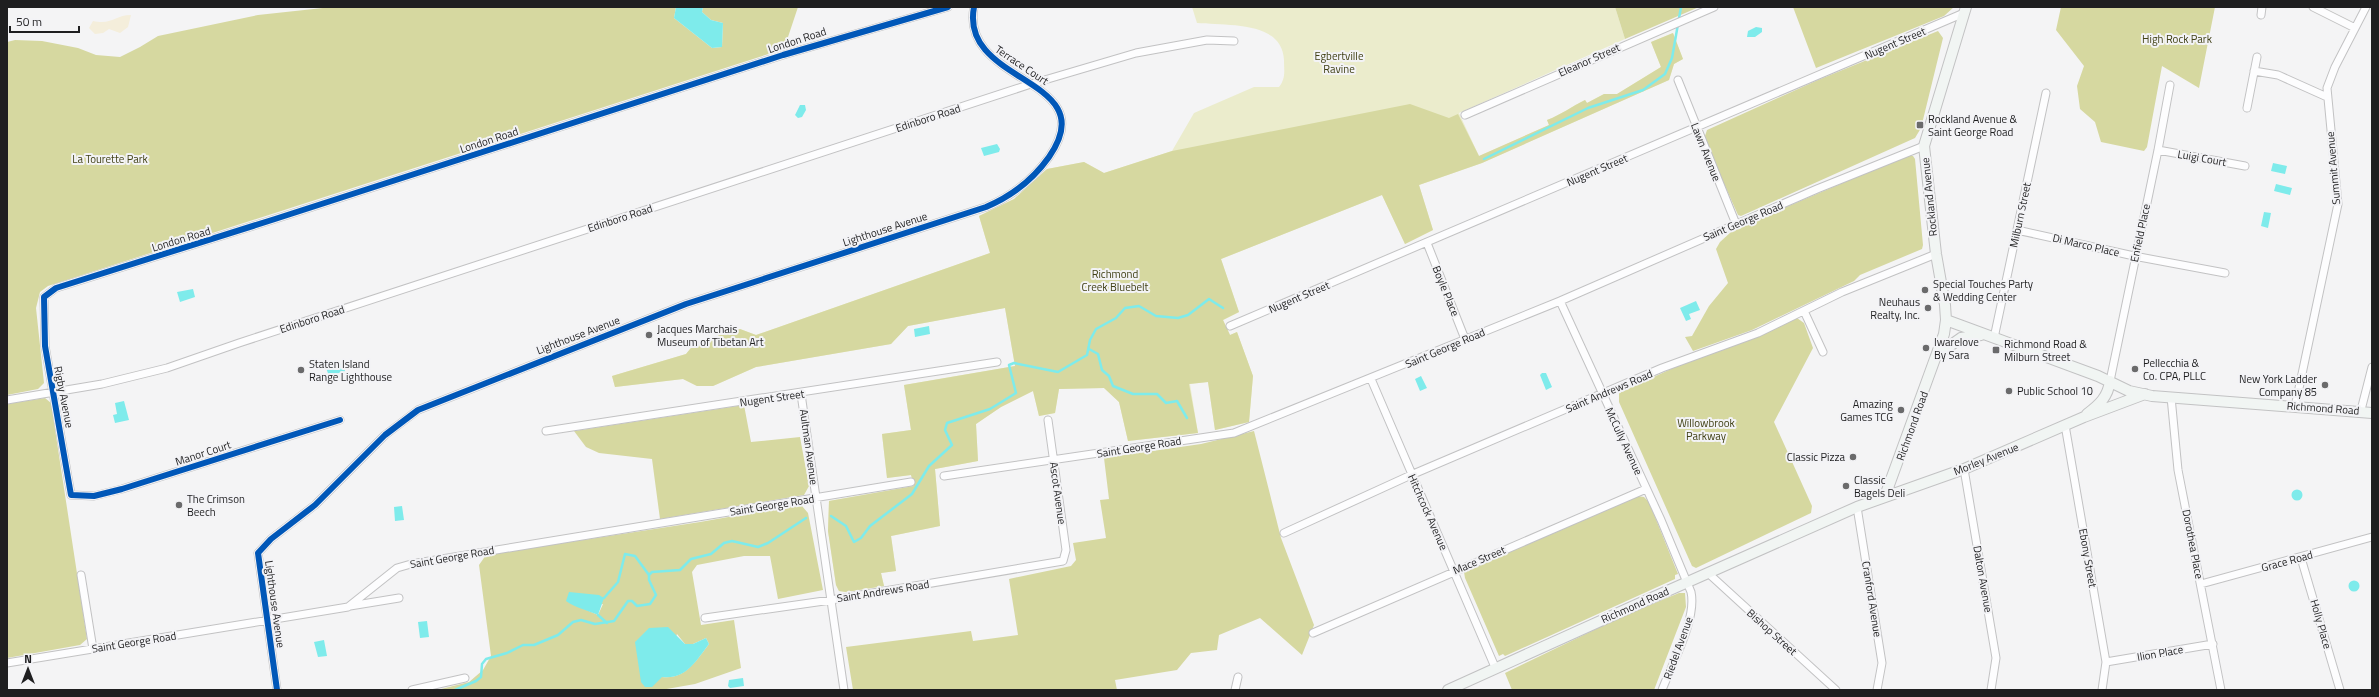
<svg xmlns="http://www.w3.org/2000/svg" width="2379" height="697" font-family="'Titillium Web',sans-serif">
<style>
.green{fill:#ebeccc}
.forest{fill:#d6d8a0;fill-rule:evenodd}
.sand{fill:#f4eedb}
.water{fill:#7eebeb}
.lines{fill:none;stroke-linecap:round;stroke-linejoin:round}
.stream{stroke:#7eebeb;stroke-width:2.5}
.street-casing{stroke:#c2c2c3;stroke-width:9}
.secondary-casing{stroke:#c2c2c3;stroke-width:12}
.street{stroke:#fdfdfe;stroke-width:7}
.secondary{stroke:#f1f5f3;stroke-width:10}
.cycleway-casing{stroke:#f3f3f6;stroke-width:8}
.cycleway{stroke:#0057b8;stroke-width:6}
.poi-dot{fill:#6a6a6b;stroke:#f3f3f6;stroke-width:1.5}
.labels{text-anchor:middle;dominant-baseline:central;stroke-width:4;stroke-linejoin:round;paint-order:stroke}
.park-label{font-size:11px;fill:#414116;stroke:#f3f3f6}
.street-label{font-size:11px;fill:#1f1f20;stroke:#f3f3f6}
.poi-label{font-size:11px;fill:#1f1f20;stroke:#f3f3f6;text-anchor:start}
</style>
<rect width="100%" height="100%" fill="#f4f4f5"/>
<path class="green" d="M1192 7H1615L1625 39 1459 113 1479 156 1549 125 1547 120C1561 115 1572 106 1585 100L1587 103 1604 94H1617L1661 67 1651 42 1673 33 1683 59 1674 64 1669 80 1482 163 1419 185 1433 230 1405 244 1382 195 1221 259 1239 312 1223 320 1230 335 1237 332 1253 376 1249 422 1215 430 1208 382 1190 384 1198 433 1128 441 1119 402 1104 388 1059 389 1055 413 1039 416 1033 391 1001 407 976 424 978 461 935 469 940 526 891 536 896 571 881 573 884 586 846 592 839 591 836 585 828 531 829 501 914 486 911 475 887 478 882 434 911 430 904 385 1015 366 1005 308 908 326 891 344 756 367 713 386H697L683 379 615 387 612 376 686 354 695 343 740 329 756 335 990 253 979 216 1014 199 1047 169 1084 162 1104 173 1172 151 1194 113 1254 87H1279C1286 78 1284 71 1284 60 1282 20 1226 26 1197 23Z"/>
<path class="forest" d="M332 7H676L674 18 712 48 722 47 723 23 711 20 702 12 703 7H798L784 49 48 286 40 292 36 308 44 383 38 389 7 395V42L15 40 42 41 78 48 96 55 120 57 140 47 158 36 258 15Z
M1615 7H1699L1625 39Z
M1793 7H1954L1944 16 1816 68Z
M2061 7H2215L2199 88 2162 66 2147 147 2144 151 2101 142 2095 122 2080 109 2077 86 2084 66 2056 30Z
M1938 31 1943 38 1921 128 1915 138 1741 216 1738 215 1704 139 1707 130 1818 80Z
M1673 33 1683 59 1674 64 1669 80 1482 163 1419 185 1433 230 1405 244 1382 195 1221 259 1239 312 1223 320 1230 335 1237 332 1253 376 1249 422 1215 430 1208 382 1189 384 1198 433 1128 441 1119 402 1104 388 1059 389 1055 413 1039 416 1033 391 1001 407 976 424 978 461 935 469 940 526 891 536 896 571 881 573 884 586 846 592 839 591 836 585 828 531 829 501 914 486 911 475 887 478 882 434 911 430 904 385 1015 366 1005 308 908 326 891 344 756 367 713 386H697L683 379 615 387 612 376 686 354 695 343 740 329 756 335 990 253 979 216 1014 199 1047 169 1084 162 1104 173 1172 151 1410 104 1449 118 1458 114 1479 156 1549 125 1547 120C1561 115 1572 106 1585 100L1587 103 1604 94H1617L1661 67 1651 42Z
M1906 156H1913L1915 159 1923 245 1922 249 1860 275 1854 281 1752 330 1693 351 1685 337 1692 336 1709 306 1728 283 1716 249 1720 242 1731 232 1744 225Z
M1797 318 1804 323 1813 348 1774 422 1812 506 1811 513 1696 568 1692 566 1619 402V393L1671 369Z
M45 398 51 403 87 639 80 645 7 658V404Z
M744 405 751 442 800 437 809 486 804 495 660 519 652 459 599 453 586 447 574 431Z
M1254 431 1281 538 1314 625 1302 655 1260 618 1219 635 1217 650 1191 653 1177 670 1115 680 1117 690H853L846 647 971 631 973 641 1018 635 1009 579 1071 566 1076 560 1073 543 1106 538 1100 500 1109 499 1104 458 1201 444Z
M1637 496 1644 497 1649 502 1678 574 1675 575V579L1505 656 1503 654 1499 656 1465 578 1464 572Z
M797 505 802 506 808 513 823 590 778 599 770 556H744L697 565 692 572 701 625 734 620 741 668 695 684 661 690H437L469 682 483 670 491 656 479 565 486 555 700 522ZM603 604 598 615 582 608ZM677 634 685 644H693L706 638 709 644C696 661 685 680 662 677Z
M1679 593H1685L1686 607 1654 690H1512L1505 673 1621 617Z"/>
<path class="sand" d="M131 15 128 27 120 33 109 29 103 33 95 34 89 28 93 21C113 25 115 15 131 15Z"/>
<path class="water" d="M676 7H703L702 12 711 20 723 23 722 47 712 48 674 18Z
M1756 27 1762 28V32L1755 37H1747L1748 31Z
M800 105H805L806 110 802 117 798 118 795 115Z
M997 144 1000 149 999 152 984 156 981 148Z
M2273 163 2287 166 2285 174 2271 171Z
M2276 184 2292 188 2290 195 2274 191Z
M2264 212 2271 213 2268 228 2261 226Z
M193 289 195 297 180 302 177 292Z
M1696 301 1700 310 1689 314 1691 319 1686 321 1680 308Z
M929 326 930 334 915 337 914 329Z
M343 363 345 371 329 376 326 368Z
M1542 373H1546L1552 387 1546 390 1540 375Z
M1421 376 1427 388 1420 391 1415 379Z
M124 401 129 420 115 423 113 415 117 414 115 403Z
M2291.5 495a5.5 5.5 0 1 1 11 0a5.5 5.5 0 1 1-11 0Z
M402 506 404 520 395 521 394 507Z
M2348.5 586a5.5 5.5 0 1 1 11 0a5.5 5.5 0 1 1-11 0Z
M569 592 599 595 604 598 598 615C587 610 576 608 566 601Z
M427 621 429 637 420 638 418 622Z
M668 627 685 644H693L706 638 709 644C696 661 686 680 662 677L652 687H645L641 682 635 642 649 628Z
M324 640 327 656 318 657 314 642Z
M743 678 744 686 730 688 728 686 729 680Z"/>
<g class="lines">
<path class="stream" d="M1484 159 1588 108 1643 90 1665 74 1672 58 1681 7
M1089 349 1098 354 1102 370 1109 376 1113 386 1133 394H1157L1166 403 1177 401 1187 418
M831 516 846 526 854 542 861 538 870 526 912 494 929 466 952 445 945 430 947 423 990 409 1016 393 1009 365 1014 363 1058 372 1087 355 1090 340 1096 329 1116 318 1125 308 1139 306 1156 316 1178 318 1188 315 1209 299 1223 308
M604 598 618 582 625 554 635 556 649 575
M598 615 607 623
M455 690 476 681 481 677 482 664 486 659 507 653 523 645H534L558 635 573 622 581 620 595 624 614 621 628 601H632L637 606 650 604 656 595 649 580V575L652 572 680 570 691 559 711 554 724 543 732 541 758 547 768 543 806 518"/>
<g class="street-casing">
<path id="street" d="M2313 7 2355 28
M2261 15 2262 7
M2254 71 2278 75 2327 97
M1678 80 1736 224
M2247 108 2257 57
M1465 115 1714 7
M2158 150 2245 166
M2017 230 2134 256 2225 273
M1427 243 1465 339
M1560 301 1661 520 1691 592C1697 619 1672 664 1662 690
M1804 311 1823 352
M1230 326 1964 13
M1994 338 2046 93
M1371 379 1495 667
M2110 381 2158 150 2170 85
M801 394 844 690
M2171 397 2178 470 2221 690
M7 400 102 384 167 368 239 343 1031 84 1136 53 1207 40 1234 41
M2295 407 2338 204 2327 88 2335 67 2366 7
M2361 410 2372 367
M340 420 122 489 94 496 71 495 45 346 44 297 56 288 275 219 783 55 948 7
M2065 425 2106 662 2102 690
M546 431 997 362
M1964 469 1996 658 1991 690
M944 476 1234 433 1560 301 1817 189 1924 146
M1857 507 1882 663 1877 690
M1284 533 1411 475 1662 368 1758 333 1842 292 1936 254
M2301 558 2340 690
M1708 573 1836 690
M81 575 93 649
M2201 584 2372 537
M350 606 399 598
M705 618 831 600 1063 561 1066 550 1048 420
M1313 633 1646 489
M2106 662 2213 644
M7 663 348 607 397 568 411 564 911 482
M277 690 258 553 271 539 315 505 385 435 418 410 686 304 986 207C1012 196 1032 181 1049 157 1105 77 959 85 974 7
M412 690 465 678
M1235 690 1238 677"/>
</g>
<g class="secondary-casing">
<path id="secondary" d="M1946 320 2098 376 2129 391 2152 396 2372 413
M1937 355 1961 338 1981 335
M2087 414C2099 405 2108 397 2110 381
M1885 496 1944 334 1946 320 1945 305 1936 254 1924 146 1966 7
M1448 690 1638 604 1857 507 1964 469 2084 417 2145 394"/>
</g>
<use href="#street" class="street"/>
<use href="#secondary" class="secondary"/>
<g class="cycleway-casing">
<path id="cycleway" d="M340 420 122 489 94 496 71 495 45 346 44 297 56 288 275 219 783 55 948 7
M277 690 258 553 271 539 315 505 385 435 418 410 686 304 986 207C1012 196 1032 181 1049 157 1105 77 959 85 974 7"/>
</g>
<use href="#cycleway" class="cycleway"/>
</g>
<g class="poi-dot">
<rect x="1916" y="121" width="8" height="8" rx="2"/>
<circle cx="1925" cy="290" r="4"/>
<circle cx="1928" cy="308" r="4"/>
<circle cx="649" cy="335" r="4"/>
<circle cx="1926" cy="348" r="4"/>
<rect x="1992" y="346" width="8" height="8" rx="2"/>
<circle cx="2135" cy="369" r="4"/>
<circle cx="301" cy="370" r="4"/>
<circle cx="2325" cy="385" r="4"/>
<circle cx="2009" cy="391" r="4"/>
<circle cx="1901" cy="410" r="4"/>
<circle cx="1853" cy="457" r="4"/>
<circle cx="1846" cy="486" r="4"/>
<circle cx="179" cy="505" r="4"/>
</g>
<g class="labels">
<g class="park-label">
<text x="2177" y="39">High Rock Park</text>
<text x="1339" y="56">Egbertville<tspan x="1339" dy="13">Ravine</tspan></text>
<text x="110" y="159">La Tourette Park</text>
<text x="1115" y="274">Richmond<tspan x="1115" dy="13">Creek Bluebelt</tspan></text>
<text x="1706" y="423">Willowbrook<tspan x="1706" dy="13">Parkway</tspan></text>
</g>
<g class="street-label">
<text transform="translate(797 40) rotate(-18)">London Road</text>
<text transform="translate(1895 43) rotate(-23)">Nugent Street</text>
<text transform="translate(1589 60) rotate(-24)">Eleanor Street</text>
<text transform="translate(1022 65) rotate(34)">Terrace Court</text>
<text transform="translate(928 118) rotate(-18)">Edinboro Road</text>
<text transform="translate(489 140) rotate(-18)">London Road</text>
<text transform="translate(1706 152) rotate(68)">Lawn Avenue</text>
<text transform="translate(2202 158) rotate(10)">Luigi Court</text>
<text transform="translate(2333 168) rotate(-95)">Summit Avenue</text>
<text transform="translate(1597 170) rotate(-23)">Nugent Street</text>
<text transform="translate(1929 197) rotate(-96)">Rockland Avenue</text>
<text transform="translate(2020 215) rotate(-78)">Milburn Street</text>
<text transform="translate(620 218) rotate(-18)">Edinboro Road</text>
<text transform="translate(1743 221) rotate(-23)">Saint George Road</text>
<text transform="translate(885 229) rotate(-18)">Lighthouse Avenue</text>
<text transform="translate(2140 233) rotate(-78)">Enfield Place</text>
<text transform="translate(181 239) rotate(-17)">London Road</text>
<text transform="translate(2086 245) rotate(13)">Di Marco Place</text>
<text transform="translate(1446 291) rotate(68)">Boyle Place</text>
<text transform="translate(1299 297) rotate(-23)">Nugent Street</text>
<text transform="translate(312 319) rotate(-18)">Edinboro Road</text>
<text transform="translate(578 335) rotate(-21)">Lighthouse Avenue</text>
<text transform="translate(1445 348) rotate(-23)">Saint George Road</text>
<text transform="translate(1609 391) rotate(-23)">Saint Andrews Road</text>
<text transform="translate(64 397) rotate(79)">Rigby Avenue</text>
<text transform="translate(772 398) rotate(-8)">Nugent Street</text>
<text transform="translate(2323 408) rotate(4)">Richmond Road</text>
<text transform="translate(1912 426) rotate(-70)">Richmond Road</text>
<text transform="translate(1624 441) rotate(65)">McCully Avenue</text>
<text transform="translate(809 447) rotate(82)">Aultman Avenue</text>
<text transform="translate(1139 447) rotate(-9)">Saint George Road</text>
<text transform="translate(203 453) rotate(-18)">Manor Court</text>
<text transform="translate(1986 459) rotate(-22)">Morley Avenue</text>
<text transform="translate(1058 493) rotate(82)">Ascot Avenue</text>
<text transform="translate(772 505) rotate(-9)">Saint George Road</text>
<text transform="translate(1428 512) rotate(66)">Hitchcock Avenue</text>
<text transform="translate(2193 544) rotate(79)">Dorothea Place</text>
<text transform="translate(452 557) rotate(-10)">Saint George Road</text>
<text transform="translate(2088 558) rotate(80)">Ebony Street</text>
<text transform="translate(1479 560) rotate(-23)">Mace Street</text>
<text transform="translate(2287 561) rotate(-15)">Grace Road</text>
<text transform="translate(1983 579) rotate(80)">Dalton Avenue</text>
<text transform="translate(883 591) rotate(-9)">Saint Andrews Road</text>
<text transform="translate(1872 599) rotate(81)">Cranford Avenue</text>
<text transform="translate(275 604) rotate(82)">Lighthouse Avenue</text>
<text transform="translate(1635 605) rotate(-24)">Richmond Road</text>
<text transform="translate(2321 624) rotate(74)">Holly Place</text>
<text transform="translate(1772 632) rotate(42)">Bishop Street</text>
<text transform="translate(134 642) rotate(-9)">Saint George Road</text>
<text transform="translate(1678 648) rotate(-70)">Riedel Avenue</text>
<text transform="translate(2160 653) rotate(-10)">Ilion Place</text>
</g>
<g class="poi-label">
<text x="1928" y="119">Rockland Avenue &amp;<tspan x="1928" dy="13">Saint George Road</tspan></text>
<text x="1933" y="284">Special Touches Party<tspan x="1933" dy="13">&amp; Wedding Center</tspan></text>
<text x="1920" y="302" text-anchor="end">Neuhaus<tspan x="1920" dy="13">Realty, Inc.</tspan></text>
<text x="657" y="329">Jacques Marchais<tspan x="657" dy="13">Museum of Tibetan Art</tspan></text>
<text x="1934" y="342">Iwarelove<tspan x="1934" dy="13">By Sara</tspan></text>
<text x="2004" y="344">Richmond Road &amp;<tspan x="2004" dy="13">Milburn Street</tspan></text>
<text x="2143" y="363">Pellecchia &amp;<tspan x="2143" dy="13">Co. CPA, PLLC</tspan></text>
<text x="309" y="364">Staten Island<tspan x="309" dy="13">Range Lighthouse</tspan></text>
<text x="2317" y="379" text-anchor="end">New York Ladder<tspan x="2317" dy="13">Company 85</tspan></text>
<text x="2017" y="391">Public School 10</text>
<text x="1893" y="404" text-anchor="end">Amazing<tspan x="1893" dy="13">Games TCG</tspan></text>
<text x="1845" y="457" text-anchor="end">Classic Pizza</text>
<text x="1854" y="480">Classic<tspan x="1854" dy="13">Bagels Deli</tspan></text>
<text x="187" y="499">The Crimson<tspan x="187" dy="13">Beech</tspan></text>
</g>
</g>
<rect width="2379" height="697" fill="none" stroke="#1f1f20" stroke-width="16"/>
<g transform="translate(28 669)" stroke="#f3f3f6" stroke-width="3" paint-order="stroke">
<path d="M0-3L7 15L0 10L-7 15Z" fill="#1f1f20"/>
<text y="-6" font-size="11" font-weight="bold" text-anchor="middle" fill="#1f1f20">N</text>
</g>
<path d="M10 26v6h69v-6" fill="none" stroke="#1f1f20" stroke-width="2"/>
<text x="16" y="26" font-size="12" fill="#1f1f20" stroke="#f3f3f6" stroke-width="3" paint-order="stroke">50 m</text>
</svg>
